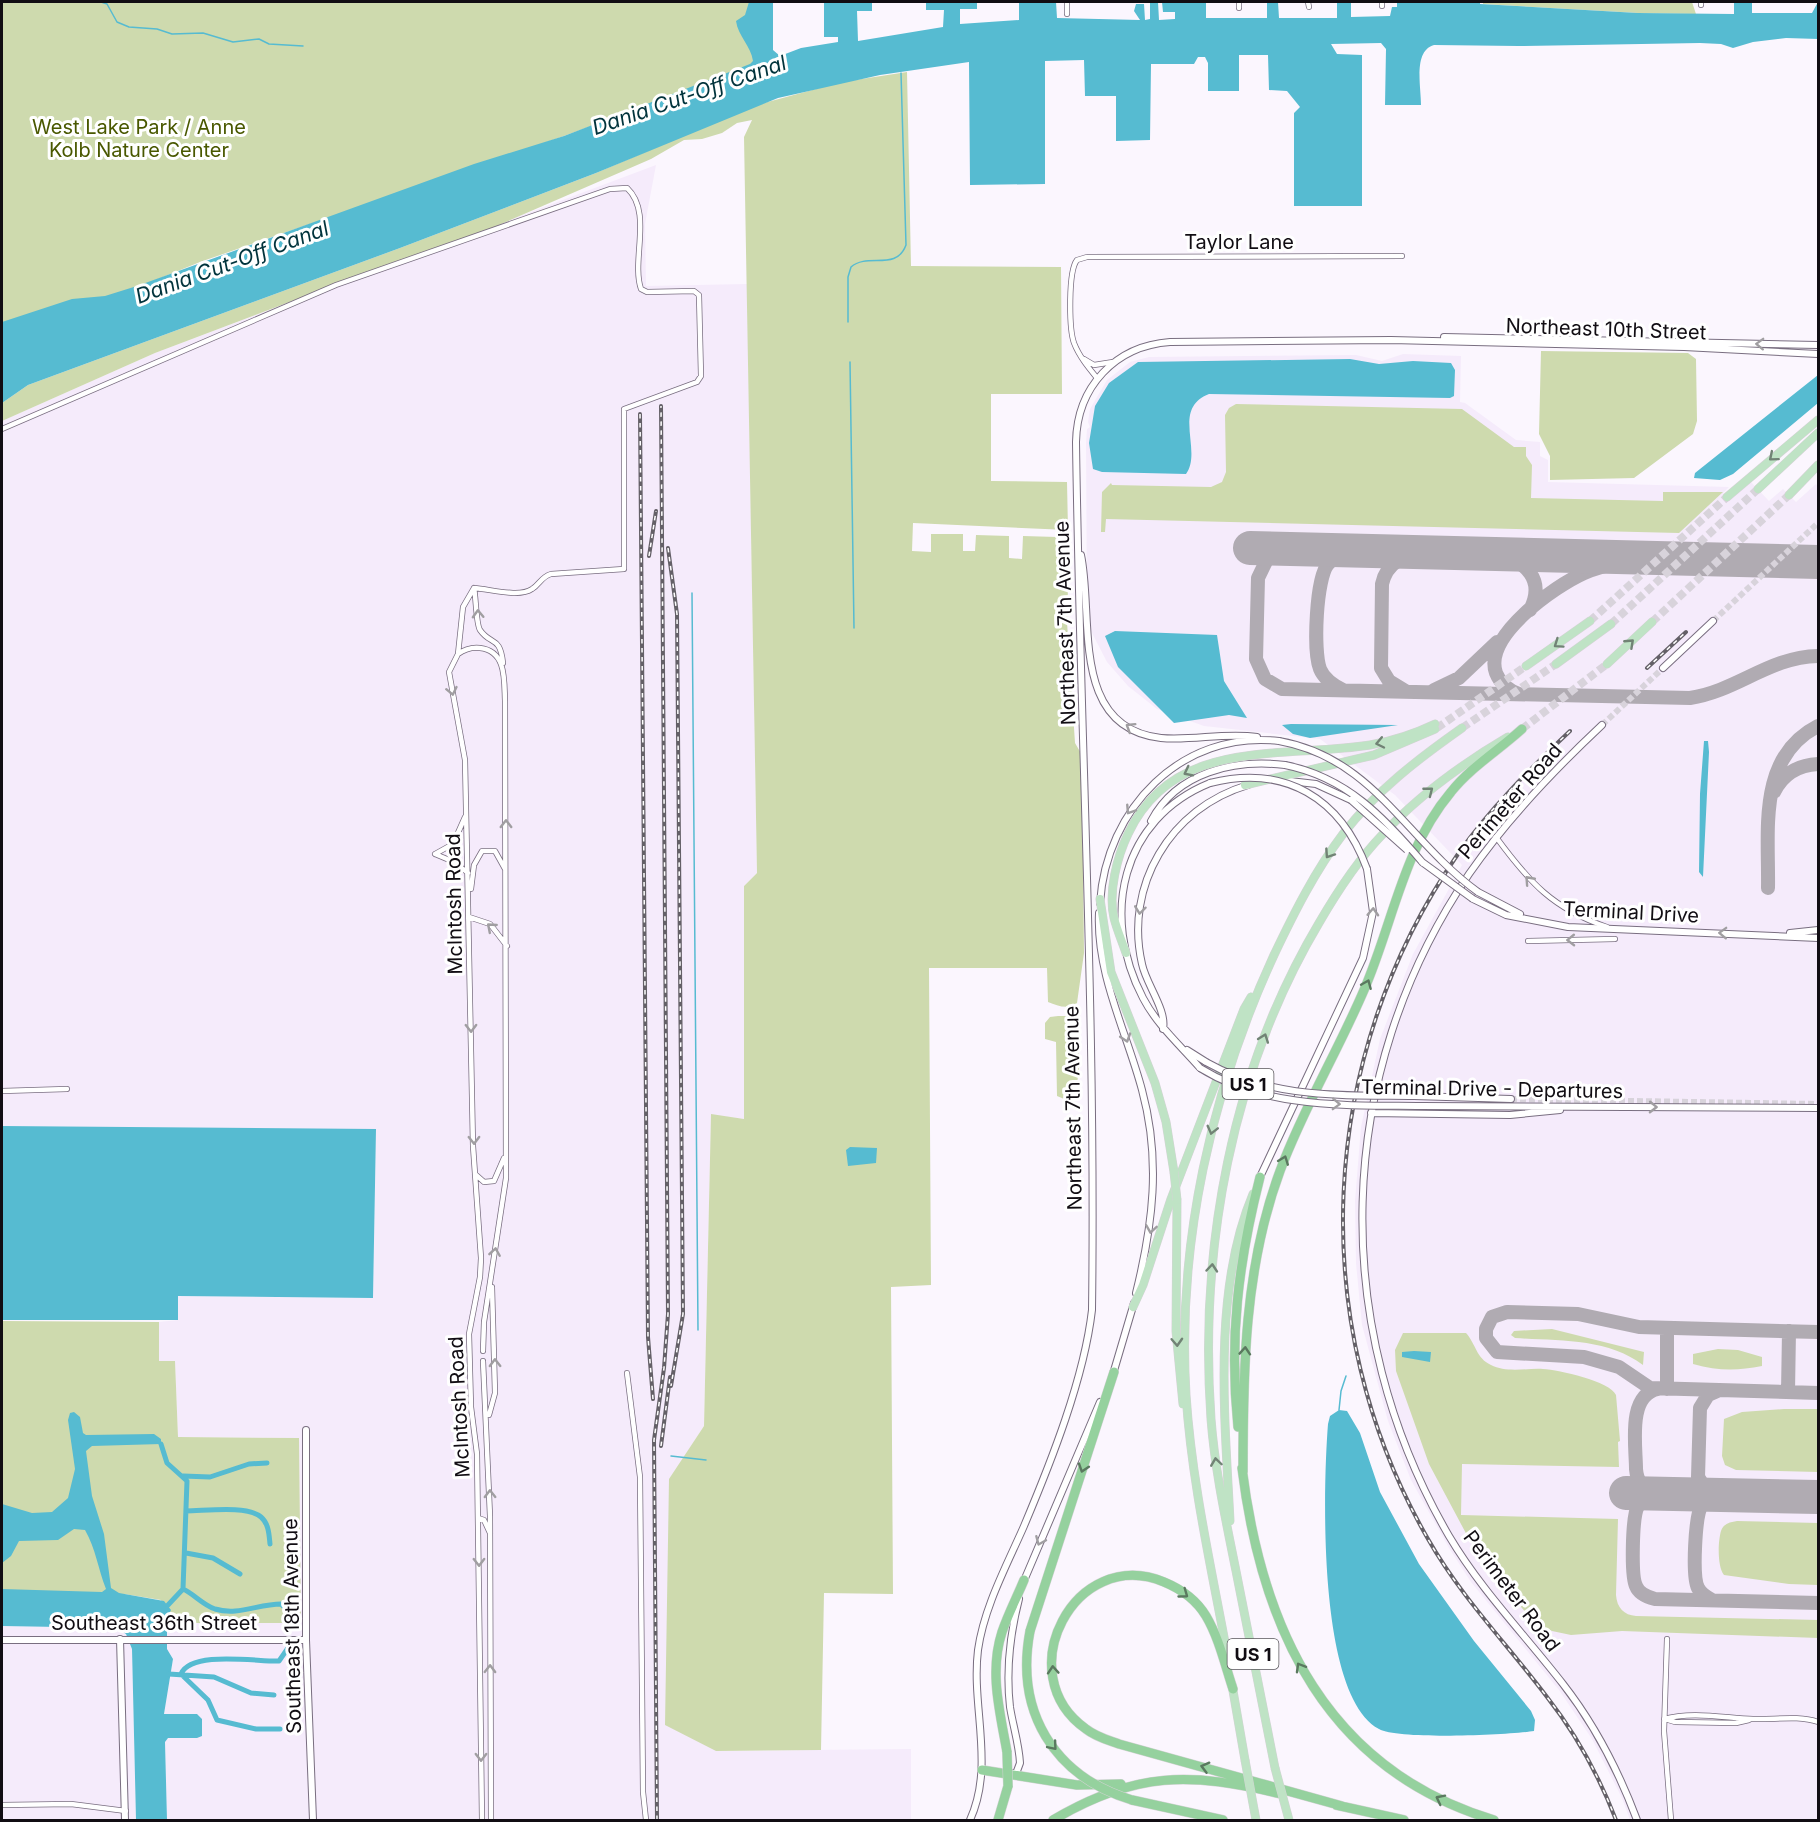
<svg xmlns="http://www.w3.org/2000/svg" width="1820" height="1822" font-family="Inter,sans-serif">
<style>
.built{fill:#f5ebfb}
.green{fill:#cedaae}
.water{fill:#56bbd1}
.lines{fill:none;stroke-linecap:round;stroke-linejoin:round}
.stream{stroke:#56bbd1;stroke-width:1.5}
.canal{stroke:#56bbd1;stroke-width:5}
.taxiway{stroke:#b0abb2;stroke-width:14}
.runway{stroke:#b0abb2;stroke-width:34}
.tertiary-tunnel{stroke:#d8d3db;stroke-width:6;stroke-dasharray:6 3;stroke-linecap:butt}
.primary-tunnel{stroke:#d8d3db;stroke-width:8;stroke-dasharray:8 4;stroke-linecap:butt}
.minor-casing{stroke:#796e80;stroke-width:6}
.tertiary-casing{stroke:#796e80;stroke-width:8}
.primary-casing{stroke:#d4d3d5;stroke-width:9}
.motorway-casing{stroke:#d4d3d5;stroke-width:10}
.minor{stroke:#fff;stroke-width:4.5}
.tertiary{stroke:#fff;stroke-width:6}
.primary{stroke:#bfe3c5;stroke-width:8}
.motorway{stroke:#95d19e;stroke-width:9}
.rail-casing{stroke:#646067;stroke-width:4}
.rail{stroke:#fff;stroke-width:1.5;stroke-dasharray:4.5;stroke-linecap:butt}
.tertiary-bridge-casing{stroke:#796e80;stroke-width:8;stroke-linecap:butt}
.primary-bridge-casing{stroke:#d4d3d5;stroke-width:9;stroke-linecap:butt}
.motorway-bridge-casing{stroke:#d4d3d5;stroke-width:10;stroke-linecap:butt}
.tertiary-bridge{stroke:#fff;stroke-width:6}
.primary-bridge{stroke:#bfe3c5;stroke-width:8}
.motorway-bridge{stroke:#95d19e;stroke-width:9}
.oneway{stroke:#a09ea1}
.oneway2{stroke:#718375}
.oneway3{stroke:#5a795f}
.labels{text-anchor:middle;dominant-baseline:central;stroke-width:6;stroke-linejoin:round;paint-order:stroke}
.shield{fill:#fff;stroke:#58565a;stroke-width:1.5}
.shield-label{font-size:18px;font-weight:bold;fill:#110d13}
.park-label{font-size:20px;fill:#495800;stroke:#fff}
.street-label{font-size:20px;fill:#110d13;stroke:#fff}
.water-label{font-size:21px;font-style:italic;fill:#01333c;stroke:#fff}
</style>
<rect width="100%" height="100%" fill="#fbf6fe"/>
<path class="built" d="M656 165 645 224 646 286 747 284 757 873 744 886V1119L711 1115 704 1426 669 1480 716 1751 911 1749V1820H167L165 1742 167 1738H197V1714H164L173 1659 167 1649V1623H300L299 1438 178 1437 175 1361H159V1322L178 1320V1296L373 1298 376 1130 2 1126V421L155 353Z
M1403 354 1461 356 1460 402 1465 403 1516 440 1540 442V456L1548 460V482L1729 487 1723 493 1730 500 1751 482 1769 501 1783 489 1796 502 1816 484 1818 487V1820H1630L1622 1798 1592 1739 1559 1690 1471 1582 1449 1548 1411 1480 1388 1421 1362 1325 1356 1263 1355 1201 1361 1127 1380 1039 1413 954 1462 865 1395 795 1320 739 1204 726 1157 709 1128 686 1107 662 1091 631 1087 607 1086 443 1087 429 1090 427 1088 422 1090 409 1107 380 1130 362 1149 357 1356 355 1382 361Z
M2 1626 117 1628 126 1634 132 1649 136 1820H2Z"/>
<path class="green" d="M2 2H761V63L564 136 200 262 2 342Z
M1483 2H1692L1696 14 1638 13 1483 4Z
M907 72 911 266 1061 267 1062 394H991V481L1067 482 1068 530 913 523 912 551 931 552V534H963V551H975L976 535 1009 536V558L1022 559 1023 536 1057 537V553L1069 554 1067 622 1075 743 1082 755 1084 953 1077 1003C1068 1010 1058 1006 1048 1002L1047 968H929L931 1285 891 1287 893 1594 824 1593 821 1750 716 1751 665 1725 669 1479 704 1426 711 1114 744 1119V886L757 873 744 137 752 120 737 123 722 133 702 139 684 140 651 159 485 231 366 273 155 353 2 421V403L28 385 400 248 596 173 756 105 842 82Z
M1541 351 1688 353 1696 359 1697 421 1693 434 1634 478 1550 480V456L1539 434Z
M1236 404 1462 409 1514 447H1526V456L1532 465 1531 498 1663 501V492H1723L1679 533 1106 519 1105 532H1101L1102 492 1111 483 1112 485 1211 487 1222 482 1226 472 1225 415 1229 408Z
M1058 1016H1069L1073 1021 1080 1061 1075 1099 1069 1101 1057 1096 1056 1042 1045 1039V1023L1050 1017Z
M2 1321 159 1322V1361H175L178 1437 299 1438 301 1623H171L161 1600 124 1594 2 1596Z
M1552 1329 1644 1352 1643 1365C1607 1338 1559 1341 1515 1338L1511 1335 1514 1331Z
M1403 1333H1466C1476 1344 1476 1358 1491 1365 1506 1373 1527 1368 1543 1369 1559 1370 1610 1381 1616 1395L1620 1441 1618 1442 1619 1467 1462 1464 1461 1515 1618 1519 1616 1595C1617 1608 1624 1615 1636 1616L1818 1620V1638L1622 1631 1571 1635 1552 1631 1534 1622 1498 1580 1469 1539 1429 1464 1396 1371 1395 1350Z
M1718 1349 1738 1350 1762 1357V1366C1737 1371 1718 1371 1693 1364V1354Z
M1784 1409H1818V1472L1736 1470 1725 1465 1722 1456 1724 1419 1742 1412Z
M1737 1521 1818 1523V1585L1789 1584 1724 1575C1717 1566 1718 1541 1721 1531 1723 1524 1730 1522 1737 1521Z"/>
<path class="water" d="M749 2H773V50L780 56 801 48 838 42V37H824V2H872V11H857L858 41 943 27 944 10H926V2H977V9H960V24L1019 20V3L1011 2H1056L1057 18 1140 20 1134 11 1136 4H1144L1145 20 1150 19V2H1158L1159 20 1175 19V12H1163L1162 2H1206V18H1267V2H1278L1279 18H1337V2H1351V17L1390 16 1392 7H1397V2H1480V4L1638 13 1734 14V2H1752V13H1812L1818 2V39L1786 38 1753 42 1733 48 1721 44 1700 43 1519 46 1434 45C1413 51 1421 86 1421 105H1385L1386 49 1381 43 1331 44 1337 54 1362 55V206H1294V113L1300 107 1287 91 1269 90 1268 55H1239V91H1208V63L1205 57H1198L1194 64H1151L1150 140 1116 141V96H1085L1084 60 1045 61V184L970 185 969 62 880 75 778 98 596 173 400 248 28 385 2 403V322L72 299 105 296 137 286 474 164 564 136 750 64 753 61C751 46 738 36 736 21L745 15Z
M1350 359 1379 364 1413 361 1451 363 1455 370 1454 396 1450 398 1209 394C1171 409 1203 450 1186 474L1102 472 1093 469 1089 443 1095 406 1109 383 1138 362Z
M1818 375V403L1733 474 1720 480 1694 478 1695 473Z
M1115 631 1217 635 1224 681 1247 718 1229 715 1174 723 1118 667 1105 636Z
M1291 724 1398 725 1310 738 1293 734 1282 725Z
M1704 741H1708L1709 752 1703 877 1699 872 1700 794Z
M2 1126 376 1129 373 1298 178 1296V1320H2Z
M850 1147 877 1148 876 1163 848 1166 846 1150Z
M1414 1351 1431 1352 1430 1362 1402 1357V1352Z
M1339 1410 1347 1411 1360 1433 1380 1492 1419 1564 1474 1641 1531 1711 1535 1720 1534 1731C1508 1735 1399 1740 1379 1729 1317 1696 1323 1488 1328 1424L1330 1416Z
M74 1412 80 1417 83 1433 86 1435 154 1434 161 1439V1444L92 1446 86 1451 92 1496 104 1534 111 1588 119 1593 164 1601 171 1610 167 1618V1649L173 1659 164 1714H197L202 1719V1736L197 1738H168L165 1742 167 1820H136L132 1649 126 1634 117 1628 2 1626V1589L102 1592 106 1589C98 1569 96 1549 85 1530L74 1529 58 1540 19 1541 11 1556 2 1563V1504L32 1513 52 1512 68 1498 75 1469 68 1420 70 1413Z"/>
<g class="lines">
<path class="stream" d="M101 2 107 4 117 22 129 27 157 29 172 34 203 33 233 42 259 39 269 44 303 46
M848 322V277L851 267C868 252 896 272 906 245L901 73
M850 362 854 628
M692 593 698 1330
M1339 1410 1341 1391 1346 1376
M671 1456 706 1460"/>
<path class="canal" d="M161 1444 167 1463 187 1481 183 1589 168 1605
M183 1476 210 1477 249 1464 267 1463
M186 1511C205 1511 247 1505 261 1517 269 1524 269 1535 270 1544
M186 1553 213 1558 240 1574
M183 1589C194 1594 203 1605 215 1609 238 1616 258 1604 281 1604L287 1610 288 1620
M169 1674 214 1677 251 1693 274 1695
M280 1729H256L217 1720 208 1700 181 1674C191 1650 258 1662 279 1661L288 1648"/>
<path class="taxiway" d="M1272 549 1258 578 1256 659 1265 679 1282 689 1690 698C1737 691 1769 657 1818 656
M1497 554C1525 561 1546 579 1530 610
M1343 690C1333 685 1324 679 1320 669 1313 651 1316 578 1328 564 1337 554 1349 553 1362 551
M1434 690 1459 678 1497 642
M1407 692 1389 681 1381 668 1382 584C1387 562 1403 555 1425 553
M1519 694C1508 690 1500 683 1496 673 1483 636 1555 586 1584 573 1607 563 1631 561 1656 558
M1774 792C1783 774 1798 765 1818 764
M1768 888C1769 830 1757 757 1818 726
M1667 1328V1389
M1818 1332 1639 1327 1578 1314 1507 1312 1492 1317 1486 1329V1338L1497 1352 1584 1357 1619 1367 1650 1388 1818 1393
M1717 1391 1708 1395 1700 1408 1698 1477 1706 1490 1719 1495
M1788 1392 1789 1331
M1657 1493C1650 1496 1642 1499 1638 1506 1632 1516 1631 1576 1636 1586 1639 1594 1647 1597 1655 1599L1818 1603
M1657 1493C1644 1490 1637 1483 1636 1469 1636 1445 1627 1395 1658 1389
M1712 1600C1706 1597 1701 1594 1698 1588 1692 1576 1695 1515 1702 1504L1719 1495"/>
<path class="runway" d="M1250 548 1818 562
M1626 1493 1818 1497"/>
<path class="tertiary-tunnel" d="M1713 621 1818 523
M1602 725 1663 668
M1511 1099 1818 1104"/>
<path class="primary-tunnel" d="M1590 621 1727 497
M1652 622 1789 495
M1611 624 1758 489
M1437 728 1526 666
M1462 728 1556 664
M1522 729 1607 664"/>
<g class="minor-casing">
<path id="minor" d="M1239 2V8
M1308 2 1309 7
M1382 2V6
M1701 2V5
M1067 14V2
M1084 359 1094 365 1113 362
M1097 378C1088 367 1079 356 1074 343 1069 329 1068 271 1077 260L1087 257 1402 256
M2 429 336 285 610 189 627 188C653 212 631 260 641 289L647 292 694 291 699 295 701 376 697 382 624 409V569L551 574C541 577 540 584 532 589 519 598 490 589 474 588
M474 588C476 597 476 624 480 630 491 646 500 635 503 663
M458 654 463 607 474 588
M1496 837C1529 882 1553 909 1607 927
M435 854 453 844 465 817
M435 854 454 862 468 873
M471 889 474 865 482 851H495L505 869
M469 917 490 924 507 946
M1528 941 1615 939
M2 1091 67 1089
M475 1174 484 1182 494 1181 504 1158
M483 1361 490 1516 491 1820
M627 1373 640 1477 643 1792 646 1820
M489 1415 495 1393 492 1287
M478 1518 484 1520 490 1533
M1667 1639 1664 1731 1671 1820
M1664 1719C1692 1711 1725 1718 1753 1719 1774 1720 1798 1715 1818 1722
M1665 1719 1675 1722 1736 1723 1749 1720
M2 1805 71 1804 126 1811
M482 1820 477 1454 471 1407 469 1334 480 1277 481 1258 473 1146 465 760 449 672 458 654C465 649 471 647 480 648 507 651 504 681 505 701L506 1178 484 1322 483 1351"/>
</g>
<g class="tertiary-casing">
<path id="tertiary" d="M1444 337 1818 345
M1081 555C1094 616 1069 728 1161 738 1193 741 1225 732 1257 737
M1663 668 1713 621
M1602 725C1553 771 1507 819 1469 874 1333 1074 1328 1328 1449 1536 1481 1590 1525 1635 1563 1684 1595 1725 1619 1772 1637 1820
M1281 780 1316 784 1351 800
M1151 821C1177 772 1234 759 1285 765
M1478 892 1520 914
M1473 899 1506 915 1568 927 1818 938
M1100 903C1106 809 1181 730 1279 741
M1099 913C1096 974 1127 1033 1142 1090 1161 1160 1153 1224 1136 1293
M1790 933 1818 930
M1163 1029C1167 1010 1146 984 1142 964 1124 886 1170 808 1248 785
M1187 1050 1206 1062
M1200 1068C1180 1045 1157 1025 1143 998 1100 916 1121 819 1210 783
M1414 1096 1511 1099
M1421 1106 1818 1108
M1371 1113 1510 1115 1560 1110
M1260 1177 1363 958 1373 912 1367 869
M1113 1374 1134 1303
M306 1430V1640L313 1820
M1023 1583 1100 1402
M120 1639 125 1820
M2 1640H306
M1011 1775 1017 1771 1020 1763C1019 1744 1013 1726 1010 1707 1006 1671 1010 1634 1019 1599
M970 1820C995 1765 971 1707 978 1650 984 1607 1007 1565 1024 1526 1051 1462 1084 1379 1092 1310 1096 1021 1080 732 1076 442 1077 387 1115 346 1170 342L1391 340 1684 347 1818 354"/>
</g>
<g class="primary-casing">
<path id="primary" d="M1758 489 1818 433
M1789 495 1818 465
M1727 497 1818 420
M1556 664 1611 624
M1607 664 1652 622
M1526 666 1590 621
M1245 785 1374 755 1435 729
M1100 899 1111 972 1155 1083 1166 1122 1174 1172
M1126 953C1122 941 1117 930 1114 918 1108 892 1117 857 1128 834 1174 736 1282 759 1370 745 1392 741 1414 734 1435 724
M1177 1200 1176 1331 1183 1404
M1133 1307 1143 1285 1171 1199 1244 1009 1251 997
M1230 1521C1225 1419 1212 1291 1253 1194
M1229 1664C1213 1575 1192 1486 1186 1395 1177 1243 1211 1092 1274 955 1294 913 1315 871 1343 834 1376 791 1418 759 1462 728
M1232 1685 1245 1760
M1275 1768C1262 1702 1249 1637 1236 1571 1226 1521 1215 1471 1211 1419 1199 1249 1231 1071 1319 923 1337 892 1357 861 1382 835 1418 796 1462 764 1508 737"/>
</g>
<g class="motorway-casing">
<path id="motorway" d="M1238 1427C1229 1339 1238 1263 1260 1177
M1242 1468C1262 1630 1327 1770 1494 1820
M1243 1472C1243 1371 1244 1268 1280 1171 1303 1109 1338 1051 1364 990 1393 923 1403 849 1451 792 1471 767 1499 750 1522 729
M1030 1631 1114 1372
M1233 1689C1225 1665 1219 1638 1206 1616 1197 1601 1181 1589 1164 1582 1075 1545 1008 1674 1086 1729 1096 1737 1108 1740 1119 1744L1342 1806
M1007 1752C1000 1712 989 1672 1002 1632 1008 1614 1017 1597 1024 1580
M982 1770 1077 1785 1121 1784
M1132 1800 1223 1820
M1336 1805 1404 1820
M998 1820 1008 1786
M1053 1820C1136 1771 1190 1772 1281 1794"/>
</g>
<use href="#minor" class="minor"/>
<use href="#tertiary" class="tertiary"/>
<use href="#primary" class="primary"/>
<use href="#motorway" class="motorway"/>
<g class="rail-casing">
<path id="rail" d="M640 414 648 1337 653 1399
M668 548 677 614 683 1314 671 1386
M649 556 656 511
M1647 668 1686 632
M1570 731C1530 769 1490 808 1458 854 1317 1057 1304 1324 1428 1539 1461 1597 1507 1644 1547 1697 1576 1734 1599 1776 1616 1820
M661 1446 670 1377
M657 1820 654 1440 664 1368 668 1314 661 406"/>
</g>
<use href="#rail" class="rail"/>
<g class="tertiary-bridge-casing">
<path id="tertiary-bridge" d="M1279 741C1374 758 1406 840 1478 892
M1285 765C1346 777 1384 817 1423 863
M1210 783C1285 764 1341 798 1367 869
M1351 800 1407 850
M1422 862 1473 899
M1206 1062C1271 1099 1341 1095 1414 1096
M1200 1068C1266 1109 1346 1105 1421 1106"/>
</g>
<g class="primary-bridge-casing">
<path id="primary-bridge" d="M1174 1172 1177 1200
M1245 1760 1256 1820
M1275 1768 1289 1820"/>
</g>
<g class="motorway-bridge-casing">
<path id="motorway-bridge" d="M1030 1631C1015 1711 1053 1776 1132 1800
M1007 1752 1008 1786"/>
</g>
<use href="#tertiary-bridge" class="tertiary-bridge"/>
<use href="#primary-bridge" class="primary-bridge"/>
<use href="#motorway-bridge" class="motorway-bridge"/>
</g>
<defs><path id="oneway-chevron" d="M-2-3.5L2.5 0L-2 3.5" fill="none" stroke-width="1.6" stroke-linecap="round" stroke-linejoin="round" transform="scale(1.5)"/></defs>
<g class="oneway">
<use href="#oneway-chevron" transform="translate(1760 344) rotate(-178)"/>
<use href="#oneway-chevron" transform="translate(478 614) rotate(-92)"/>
<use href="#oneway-chevron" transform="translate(452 691) rotate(78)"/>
<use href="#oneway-chevron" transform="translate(1130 727) rotate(-148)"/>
<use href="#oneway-chevron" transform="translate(1130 810) rotate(123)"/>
<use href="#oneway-chevron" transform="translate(506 824) rotate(-90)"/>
<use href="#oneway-chevron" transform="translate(1529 880) rotate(-132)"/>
<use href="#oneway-chevron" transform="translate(1140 910) rotate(97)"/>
<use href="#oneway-chevron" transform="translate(1373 912) rotate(-87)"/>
<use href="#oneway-chevron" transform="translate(491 927) rotate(-139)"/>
<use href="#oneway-chevron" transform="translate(1723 933) rotate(-178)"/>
<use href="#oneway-chevron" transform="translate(1571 940) rotate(179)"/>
<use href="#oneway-chevron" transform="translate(471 1028) rotate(89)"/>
<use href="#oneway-chevron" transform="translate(1126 1038) rotate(72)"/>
<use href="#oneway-chevron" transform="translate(1336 1104) rotate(2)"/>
<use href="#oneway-chevron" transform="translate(1653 1107) rotate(1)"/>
<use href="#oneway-chevron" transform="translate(474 1140) rotate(89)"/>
<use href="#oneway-chevron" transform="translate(1151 1229) rotate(99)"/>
<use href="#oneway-chevron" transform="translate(495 1252) rotate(-81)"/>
<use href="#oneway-chevron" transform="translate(495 1363) rotate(-91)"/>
<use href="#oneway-chevron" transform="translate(490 1494) rotate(-91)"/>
<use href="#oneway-chevron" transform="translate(1040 1541) rotate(113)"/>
<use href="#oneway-chevron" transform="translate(479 1562) rotate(89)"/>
<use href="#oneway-chevron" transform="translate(490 1669) rotate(-89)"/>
<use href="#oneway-chevron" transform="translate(481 1757) rotate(90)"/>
</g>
<g class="oneway2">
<use href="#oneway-chevron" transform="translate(1773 457) rotate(140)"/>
<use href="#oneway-chevron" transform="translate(1630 643) rotate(-43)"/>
<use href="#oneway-chevron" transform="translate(1558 644) rotate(145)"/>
<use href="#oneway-chevron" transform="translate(1380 743) rotate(168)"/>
<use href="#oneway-chevron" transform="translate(1188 772) rotate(153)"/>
<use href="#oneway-chevron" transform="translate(1429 791) rotate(-38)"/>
<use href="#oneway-chevron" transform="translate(1329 854) rotate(124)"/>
<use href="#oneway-chevron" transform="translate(1264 1038) rotate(-70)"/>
<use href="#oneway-chevron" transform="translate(1212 1130) rotate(104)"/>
<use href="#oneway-chevron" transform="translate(1212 1268) rotate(-85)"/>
<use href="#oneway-chevron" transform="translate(1177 1342) rotate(87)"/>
<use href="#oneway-chevron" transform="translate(1216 1462) rotate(-98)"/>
</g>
<g class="oneway3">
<use href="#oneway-chevron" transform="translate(1367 984) rotate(-67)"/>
<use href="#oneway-chevron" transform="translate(1284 1160) rotate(-69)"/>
<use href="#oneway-chevron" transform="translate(1245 1351) rotate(-86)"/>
<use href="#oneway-chevron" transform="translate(1083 1468) rotate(108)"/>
<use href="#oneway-chevron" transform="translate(1184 1594) rotate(36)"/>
<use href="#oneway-chevron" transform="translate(1300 1667) rotate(-120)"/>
<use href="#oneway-chevron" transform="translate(1053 1670) rotate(-94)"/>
<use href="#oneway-chevron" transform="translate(1053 1746) rotate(50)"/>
<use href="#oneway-chevron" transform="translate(1205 1767) rotate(-165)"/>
<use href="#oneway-chevron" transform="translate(1440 1799) rotate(-153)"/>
</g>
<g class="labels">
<g class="shield">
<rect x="1222.5" y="1069" width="51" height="30" rx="4.5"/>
<rect x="1227.5" y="1639" width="51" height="30" rx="4.5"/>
</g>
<g class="shield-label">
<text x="1248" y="1084">US 1</text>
<text x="1253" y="1654">US 1</text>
</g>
<g class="park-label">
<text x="139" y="127">West Lake Park / Anne<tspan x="139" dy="23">Kolb Nature Center</tspan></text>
</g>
<g class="street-label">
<text x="1239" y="242">Taylor Lane</text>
<text transform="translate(1606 329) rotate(2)">Northeast 10th Street</text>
<text transform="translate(1065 623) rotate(-92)">Northeast 7th Avenue</text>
<text transform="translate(1510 801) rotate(-49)">Perimeter Road</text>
<text transform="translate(454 904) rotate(-91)">McIntosh Road</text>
<text transform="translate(1631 912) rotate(3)">Terminal Drive</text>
<text transform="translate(1492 1089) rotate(1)">Terminal Drive - Departures</text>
<text transform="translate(1073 1108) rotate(-91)">Northeast 7th Avenue</text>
<text transform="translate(459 1407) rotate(-93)">McIntosh Road</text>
<text transform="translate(1512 1591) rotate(53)">Perimeter Road</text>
<text x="154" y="1623">Southeast 36th Street</text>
<text transform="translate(292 1626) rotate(-91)">Southeast 18th Avenue</text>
</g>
<g class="water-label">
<text transform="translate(689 95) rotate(-19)">Dania Cut-Off Canal</text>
<text transform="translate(232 262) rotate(-20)">Dania Cut-Off Canal</text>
</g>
</g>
<rect width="1820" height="1822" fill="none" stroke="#110d13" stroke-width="6"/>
</svg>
